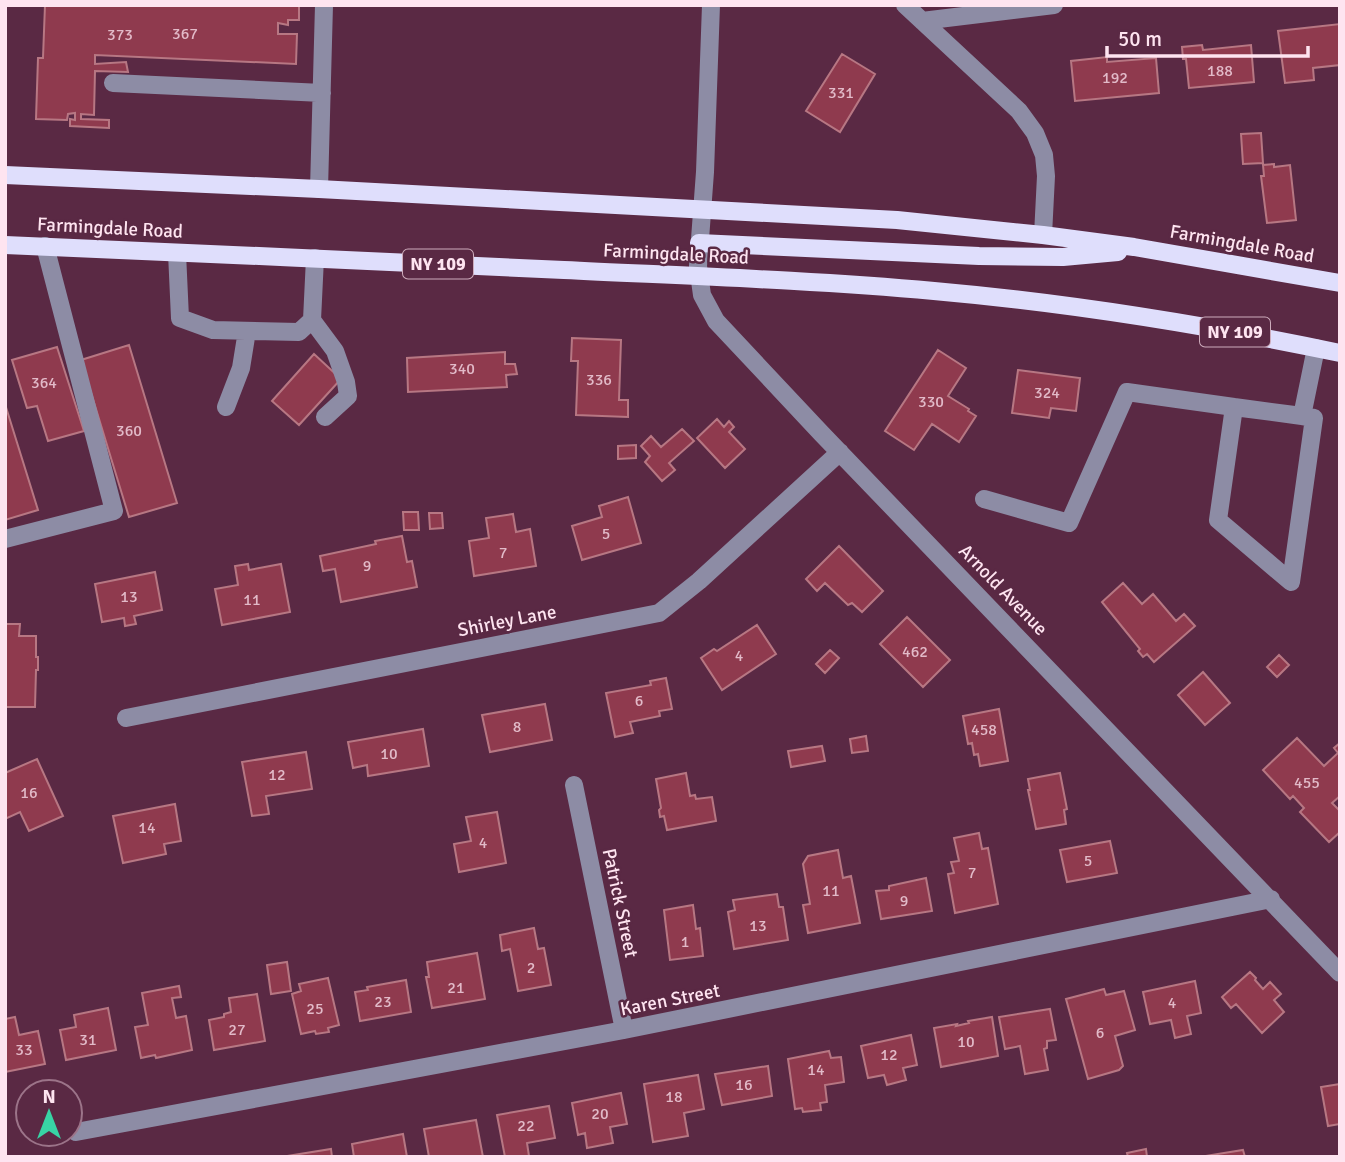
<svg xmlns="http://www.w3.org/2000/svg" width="1345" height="1162" font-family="Signika,sans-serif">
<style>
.building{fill:#8f3a4e;stroke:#b77783;stroke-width:2}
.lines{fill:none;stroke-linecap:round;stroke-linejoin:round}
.minor{stroke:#8d8ca5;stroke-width:18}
.major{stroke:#dfdefc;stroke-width:18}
.labels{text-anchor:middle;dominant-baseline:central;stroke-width:5;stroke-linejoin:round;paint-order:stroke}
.number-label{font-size:16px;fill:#e2bac8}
.shield{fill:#5a2944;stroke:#cdacbc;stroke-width:2}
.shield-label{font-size:18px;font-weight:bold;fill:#fee4f0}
.street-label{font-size:19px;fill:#fee4f0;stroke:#5a2944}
</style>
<rect width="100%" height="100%" fill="#5a2944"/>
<path class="building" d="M45 5H299V20H288V25L278 23V34H297L296 64 95 55V64L126 62 128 72 95 71 94 115 81 114V119L109 120V128L70 126V119L75 120V113L68 114 67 120 36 119 38 58H43Z
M1340 24V65L1313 68 1314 80 1285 83 1278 31Z
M1202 45 1203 50 1251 45 1254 82 1189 88 1186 59H1183L1182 47Z
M842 54 875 74 840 132 806 111Z
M1107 57V62L1156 58 1159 93 1075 101 1071 61Z
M1261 133 1263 163 1243 164 1241 134Z
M1274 164V167L1290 165 1296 220 1267 223 1261 176H1264L1263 165Z
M572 338 621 340 619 400H628V417L576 415 578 361H571Z
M129 345 177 503 129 517 81 360Z
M57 347 84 431 48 441 37 406 27 408 12 360Z
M938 350 966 368 948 396 969 409 968 411 976 416 959 442 932 424 914 450 885 431Z
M505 352V364H515L517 374 506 375 507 387 408 392 407 358Z
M314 354 341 379 299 425 272 401Z
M1018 370 1080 378 1076 411 1051 408 1049 418 1012 413Z
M5 404 38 510 5 520Z
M717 419 724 427 729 421 734 427 729 432 745 449 725 468 697 438Z
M682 429 694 441 669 463 675 470 662 481 645 462 650 456 641 446 651 436 661 447Z
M636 445V458L618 459V446Z
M628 497 641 543 582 560 572 526 602 517 599 506Z
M403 512H418L419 530H404Z
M429 513H442L443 528 430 529Z
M513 514 516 532 530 529 536 566 474 576 469 541 489 538 486 518Z
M402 536 407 562 412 561 417 587 341 602 335 569 323 571 320 556 376 544 375 541Z
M839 546 883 591 862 612 852 603 848 605 825 583 817 591 806 579Z
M248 564 249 570 281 564 290 612 222 625 215 589 238 585 235 566Z
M155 572 162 610 134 616 136 624 125 626 124 618 102 622 95 584Z
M1123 583 1142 604 1153 594 1176 621 1184 614 1195 626 1154 662 1147 654 1143 657 1138 651 1140 649 1102 602Z
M907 617 950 660 923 687 880 644Z
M6 624H20L19 636H36V657H38V670H36L35 707H5Z
M757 625 776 654 722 690 701 658 714 649 717 651Z
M830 650 839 658 825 673 816 664Z
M1279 655 1289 665 1277 677 1267 667Z
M1203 672 1230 703 1205 725 1178 695Z
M666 678 672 709 659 711 660 716 630 722 633 733 615 737 606 693 651 685 650 681Z
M545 704 552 740 490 752 482 715Z
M999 709 1008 761 980 766 978 754 974 755 972 743 968 744 963 716Z
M423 729 429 766 368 776 367 765 353 768 348 742Z
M866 736 868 751 852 753 850 739Z
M1297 738 1324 766 1338 753 1334 748 1340 743V796L1332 803 1340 811V832L1329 842 1300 812 1304 808 1293 796 1290 799 1263 770Z
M822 746 825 761 791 767 788 751Z
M306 752 312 789 266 796 269 814 252 816 242 762Z
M37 759 63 816 29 831 20 812 5 819V773Z
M686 773 690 796 695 795 696 799 712 797 716 821 667 830 664 816 660 817 659 810 661 808 656 779Z
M1060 773 1067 809 1064 810 1066 824 1036 829 1028 790H1030L1028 779Z
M175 804 181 841 164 844 166 854 123 863 113 816Z
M497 812 506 863 459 872 454 844 471 841 466 817Z
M979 833 982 849 988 848 998 904 955 913 948 874 954 873 951 862 959 861 954 838Z
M1110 841 1117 873 1067 882 1060 850Z
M838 850 843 878 851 876 860 923 808 933 803 905 810 904 803 864 808 856Z
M926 878 932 911 881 919 876 891 889 890V886Z
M777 894 779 907H783L788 940 734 949 728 912 735 910 733 900Z
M693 905 696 929 700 928 703 956 670 960 664 910Z
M534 928 538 949 544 948 551 985 518 991 510 949 502 951 500 935Z
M477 953 485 999 432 1008 426 977H429L427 962Z
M287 962 291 991 271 994 267 965Z
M1250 972 1256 978 1255 980 1263 989 1270 982 1281 994 1274 1000 1284 1012 1262 1033 1236 1004 1231 1008 1222 997Z
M328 978 339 1025 328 1028 329 1032 316 1034 315 1031 301 1034 292 994 301 991 299 984Z
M406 980 411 1012 360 1021 355 992 368 990 367 987Z
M1195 981 1201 1013 1187 1016 1191 1034 1175 1038 1171 1020 1150 1024 1143 992Z
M179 986 181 997 172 998 176 1018 186 1016 192 1050 156 1058 155 1055 141 1058 135 1027 148 1025 142 993Z
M1104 989 1106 995 1124 991 1135 1030 1115 1036 1123 1066 1119 1070 1088 1079 1066 999Z
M257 994 265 1041 214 1050 209 1020 224 1017V1014L231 1012 229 998Z
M108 1008 116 1050 66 1060 60 1030 76 1027 74 1015Z
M1050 1009 1056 1040 1047 1041V1048L1044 1049 1048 1070 1025 1074 1020 1046 1005 1049 999 1017Z
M15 1017 19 1035 38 1031 45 1064 5 1072V1019Z
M992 1017 998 1056 941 1067 934 1028 957 1024 956 1026 969 1023 968 1021Z
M911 1035 917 1065 903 1068 906 1080 887 1085 884 1075 868 1078 861 1046Z
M829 1051 831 1058 841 1057 844 1082 825 1085 827 1102 820 1103 821 1110 803 1112 802 1108 795 1109 788 1059Z
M768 1066 772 1096 722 1105 715 1074Z
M698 1075 704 1109 684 1113 688 1136 653 1142 644 1084Z
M1340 1084V1124L1328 1126 1321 1087Z
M621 1093 627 1124 610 1127 613 1143 587 1148 585 1133 578 1135 572 1103Z
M549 1106 555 1138 527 1143 529 1156 505 1157 497 1115Z
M476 1120 483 1157H429L424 1129Z
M403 1134 407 1157H354L352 1144Z
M331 1149 332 1157H281Z
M1146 1149 1147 1157H1128L1127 1153Z
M1243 1150 1245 1157H1205V1156Z"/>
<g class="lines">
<path class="minor" d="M711 5 705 172 698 266 702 295 716 321 821 433 1340 973
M905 5 1019 111 1035 133 1044 155 1046 176 1043 235
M922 21 1054 5
M113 83 322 93
M319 189 324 5
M177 253 180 318 213 330 299 332 312 320 315 258
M312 320 335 351 346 382 348 396 325 417
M226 407 241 368 247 331
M1302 416 1314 418 1291 582 1218 520 1234 407 1302 416 1316 348
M984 499 1069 523 1127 392 1234 407
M5 539 114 511 45 246
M126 718 659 613 699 581 840 452
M574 785 624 1030
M76 1132 624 1030 1271 899"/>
<path class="major" d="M5 175 319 189 897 220 1043 235 1134 247 1340 283
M699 243 979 256 1063 257 1118 252
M5 245C191 253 378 261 564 270 687 276 811 280 934 291 1070 303 1206 325 1340 353"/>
</g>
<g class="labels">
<g class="number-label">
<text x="185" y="34">367</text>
<text x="120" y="35">373</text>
<text x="1220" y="71">188</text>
<text x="1115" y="78">192</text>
<text x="841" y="93">331</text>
<text x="462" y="369">340</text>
<text x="599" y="380">336</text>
<text x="44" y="383">364</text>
<text x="1047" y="393">324</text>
<text x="931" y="402">330</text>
<text x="129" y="431">360</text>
<text x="606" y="534">5</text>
<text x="503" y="553">7</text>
<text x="367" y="566">9</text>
<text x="129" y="597">13</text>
<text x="252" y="600">11</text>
<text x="915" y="652">462</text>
<text x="739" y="656">4</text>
<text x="639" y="701">6</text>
<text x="517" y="727">8</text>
<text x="984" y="730">458</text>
<text x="389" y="754">10</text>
<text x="277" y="775">12</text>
<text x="1307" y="783">455</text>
<text x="29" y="793">16</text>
<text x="147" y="828">14</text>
<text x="483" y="843">4</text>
<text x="1088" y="861">5</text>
<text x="972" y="873">7</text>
<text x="831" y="891">11</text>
<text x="904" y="901">9</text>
<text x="758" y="926">13</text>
<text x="685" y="942">1</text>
<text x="531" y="968">2</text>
<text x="456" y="988">21</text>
<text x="383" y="1002">23</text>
<text x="1172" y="1003">4</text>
<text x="315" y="1009">25</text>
<text x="237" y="1030">27</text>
<text x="1100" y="1033">6</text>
<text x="88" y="1040">31</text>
<text x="966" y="1042">10</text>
<text x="24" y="1050">33</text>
<text x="889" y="1055">12</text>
<text x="816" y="1070">14</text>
<text x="744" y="1085">16</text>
<text x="674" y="1097">18</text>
<text x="600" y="1114">20</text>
<text x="526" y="1126">22</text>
</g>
<g class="shield">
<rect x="403" y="249.5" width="70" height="29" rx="5"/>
<rect x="1200" y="317.5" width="70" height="29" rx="5"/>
</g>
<g class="shield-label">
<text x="438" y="264">NY 109</text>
<text x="1235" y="332">NY 109</text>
</g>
<g class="street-label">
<text transform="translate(110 228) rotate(3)">Farmingdale Road</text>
<text transform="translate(1242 244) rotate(10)">Farmingdale Road</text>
<text transform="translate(676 254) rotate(3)">Farmingdale Road</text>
<text transform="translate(1003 590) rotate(46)">Arnold Avenue</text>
<text transform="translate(507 621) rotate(-11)">Shirley Lane</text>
<text transform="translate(620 903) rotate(78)">Patrick Street</text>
<text transform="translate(670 1000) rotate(-11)">Karen Street</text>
</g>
</g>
<rect width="1345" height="1162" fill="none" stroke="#fee4f0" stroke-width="14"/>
<g transform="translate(49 1113)"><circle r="33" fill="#5a2944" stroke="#9c7489" stroke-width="2"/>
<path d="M0-5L12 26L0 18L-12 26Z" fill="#38d4a5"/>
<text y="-10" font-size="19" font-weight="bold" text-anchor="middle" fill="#fee4f0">N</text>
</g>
<path d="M1107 46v10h201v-10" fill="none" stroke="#fee4f0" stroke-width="3.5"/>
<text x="1118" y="46" font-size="21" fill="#fee4f0" stroke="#5a2944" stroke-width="5" paint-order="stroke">50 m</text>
</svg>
